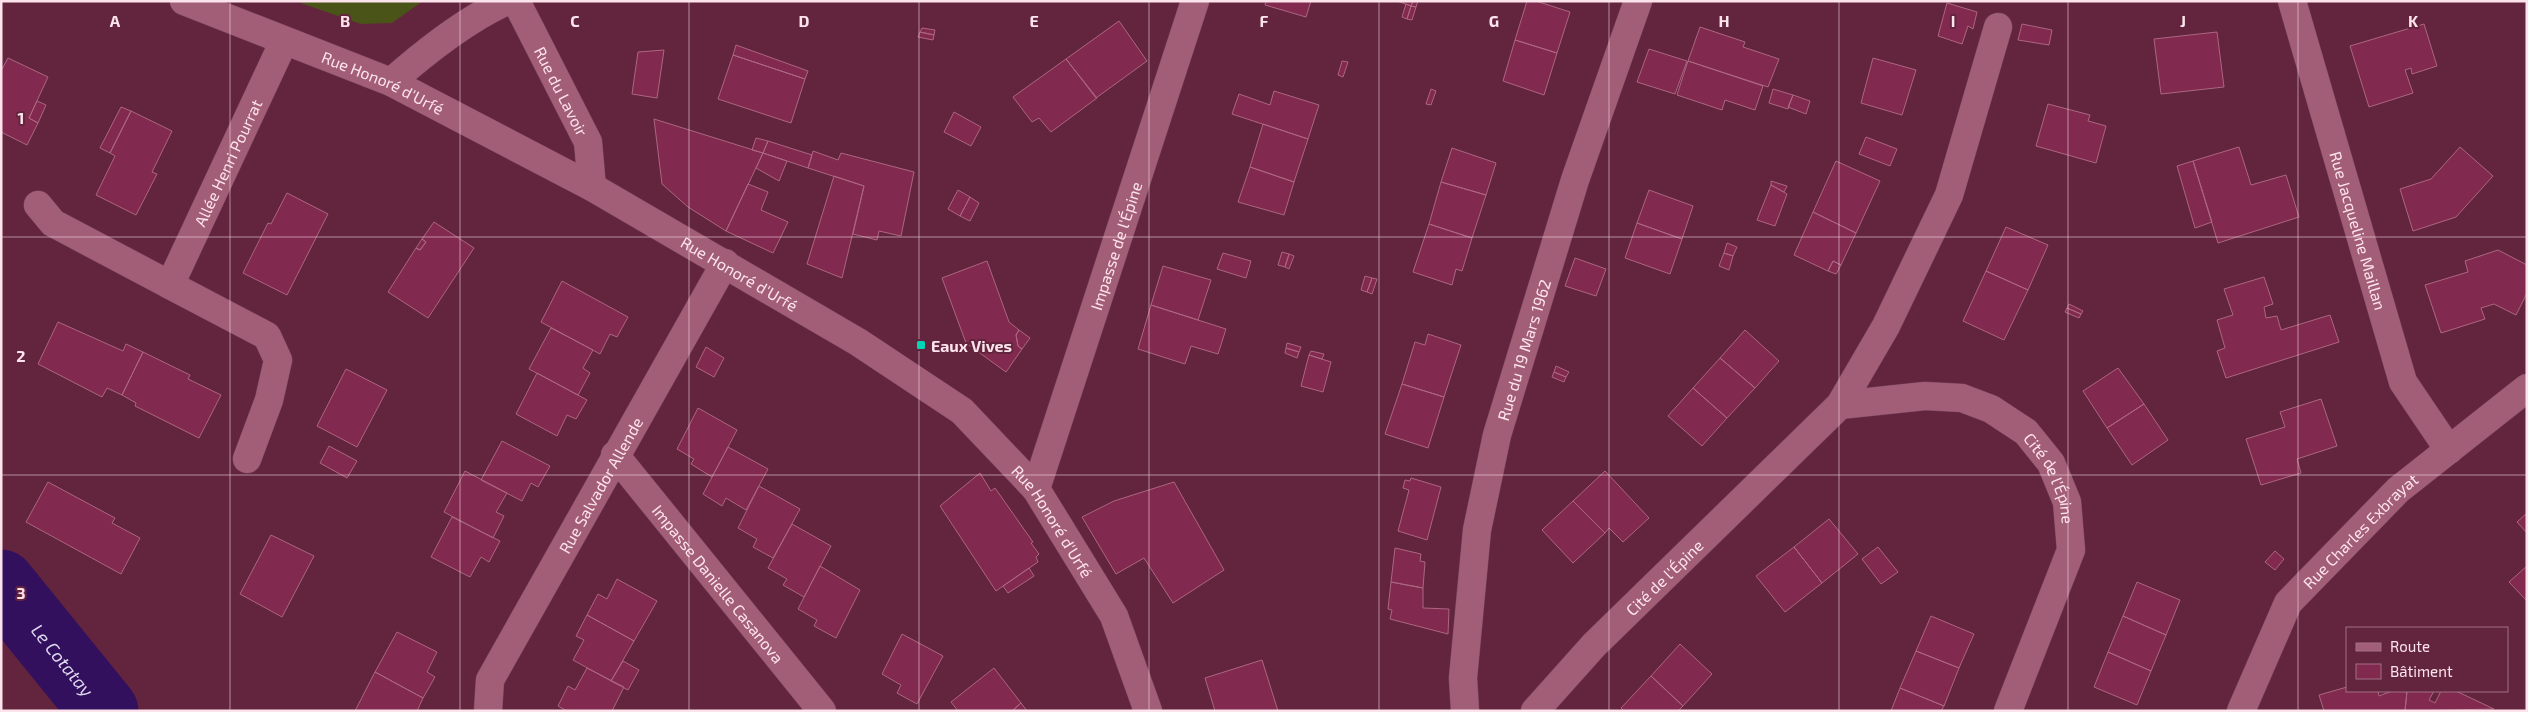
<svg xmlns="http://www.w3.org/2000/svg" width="2528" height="712" font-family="'Exo 2',sans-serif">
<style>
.green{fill:#4b5418}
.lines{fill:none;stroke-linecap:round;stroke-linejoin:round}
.river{stroke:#33105e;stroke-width:69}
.building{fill:#81294f;stroke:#ac667f}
.minor-casing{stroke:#79465d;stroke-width:29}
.minor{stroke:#a35e77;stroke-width:28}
.grid{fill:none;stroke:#fde4ec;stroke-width:1;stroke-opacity:0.55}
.poi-dot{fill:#02d5b6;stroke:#63253e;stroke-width:2}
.labels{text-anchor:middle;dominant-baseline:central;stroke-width:4;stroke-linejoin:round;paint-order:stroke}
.street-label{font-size:16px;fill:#fde4ec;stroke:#63253e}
.poi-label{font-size:16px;font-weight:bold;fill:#fde4ec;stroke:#63253e;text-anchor:start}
.water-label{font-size:18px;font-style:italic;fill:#ddd8ee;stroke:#63253e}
.grid-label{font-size:16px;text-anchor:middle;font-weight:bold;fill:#fde4ec;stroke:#63253e;stroke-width:4;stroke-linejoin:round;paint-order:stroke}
</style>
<rect width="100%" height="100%" fill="#63253e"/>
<path class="green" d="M295 1H423L392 23 361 24Z"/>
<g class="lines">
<path class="river" id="s1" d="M1 584 104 711"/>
</g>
<path class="building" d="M1266 1H1311L1306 17 1265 5Z
M1397 1H1413L1411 6Z
M1413 1H1418L1416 7 1411 6Z
M1527 1H1536L1570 12 1557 53 1515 40Z
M1947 3 1977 12 1973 29 1968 26 1962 44 1938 36Z
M1406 4 1411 6 1407 19 1402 17Z
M1411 6 1416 7 1412 20 1407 19Z
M1119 21 1147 61 1096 98 1066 59Z
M2022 24 2052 30 2049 45 2018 40Z
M2424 24 2437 66 2412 74 2411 68 2405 70 2413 93 2369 107 2350 46Z
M1700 27 1745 42 1743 47 1779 59 1768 87 1688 61Z
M922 28 935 30 934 35 920 32Z
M920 32 934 35 933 40 918 37Z
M2217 32 2224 87 2161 94 2154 39Z
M1515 40 1557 53 1544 95 1503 81Z
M736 45 808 71 805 79 733 55Z
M1649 49 1687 61 1675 94 1637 82Z
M664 50 657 98 632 94 638 52Z
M733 55 805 79 791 123 718 99Z
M8 58 48 77 29 118 38 123 27 145 1 132V71Z
M1873 58 1916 70 1902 115 1861 103Z
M1066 59 1097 98 1051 132 1039 118 1032 122 1013 97Z
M1342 61 1348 62 1343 77 1338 75Z
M1688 61 1763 86 1755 110 1725 100 1722 110 1677 95Z
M1431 89 1436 91 1431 105 1426 104Z
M1773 89 1793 95 1788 109 1769 103Z
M1274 91 1319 105 1308 139 1232 114 1239 94 1270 105Z
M1793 95 1810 101 1806 114 1788 107Z
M37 101 46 105 38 123 29 118Z
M2048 104 2090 115 2088 121 2106 126 2096 163 2036 146Z
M121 107 131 111 110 153 100 148Z
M131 111 172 131 152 172 157 174 136 215 96 195 115 156 110 153Z
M954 112 981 127 971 146 944 132Z
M654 119 763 153 726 231 688 207 662 184Z
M1263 124 1308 139 1294 182 1250 167Z
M1866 137 1897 149 1890 166 1859 154Z
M756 138 768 141 763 153 752 150Z
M768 141 812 155 808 168 763 153Z
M2239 147 2251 185 2286 175 2299 217 2218 243 2193 161Z
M2460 147 2493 176 2456 217 2413 231 2400 189 2431 179Z
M1452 148 1496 163 1486 195 1441 182Z
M813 151 838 160 841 153 914 172 901 236 879 231 877 240 853 234 864 186 808 168Z
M763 153 787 161 779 181 756 168Z
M1836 161 1880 181 1856 233 1813 212Z
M2193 161 2212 222 2195 228 2177 166Z
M1250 167 1294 182 1284 215 1238 202Z
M834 176 864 186 842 278 807 264Z
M1771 181 1787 186 1784 192 1771 185Z
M1441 182 1486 195 1472 238 1429 224Z
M748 184 768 192 761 210 788 222 773 253 726 231Z
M1771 185 1787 194 1775 226 1757 220Z
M958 190 970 197 960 216 948 209Z
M1649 190 1693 206 1682 239 1637 223Z
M287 193 328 214 287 295 243 273 268 223 271 224Z
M970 197 979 203 970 221 960 216Z
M1813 212 1856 233 1841 265 1833 261 1828 271 1794 255Z
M434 222 474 248 428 318 388 292 416 248 420 250 426 242 422 239Z
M1637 223 1682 239 1670 274 1625 258Z
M1429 224 1472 238 1462 271 1456 269 1452 285 1413 272Z
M2006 227 2048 245 2028 290 1986 271Z
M422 239 426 242 420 250 416 248Z
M1727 243 1737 247 1733 256 1724 253Z
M2498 250 2527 265V293L2516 315 2494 304 2481 308 2485 319 2441 333 2425 285 2468 272 2465 261Z
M1282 252 1289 254 1285 267 1278 265Z
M1223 253 1251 261 1246 278 1217 269Z
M1724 253 1733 256 1729 270 1719 266Z
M1289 254 1294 256 1289 269 1285 267Z
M1575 258 1606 269 1596 296 1565 286Z
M987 261 1009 322 1019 330 1016 335 1018 346 1022 349 1006 372 966 343 942 278Z
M1833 261 1841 265 1836 274 1828 271Z
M1163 266 1211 280 1198 320 1151 305Z
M1986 271 2028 290 2004 340 1963 321Z
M1365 276 1372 278 1367 292 1361 290Z
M2264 277 2273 304 2264 307 2266 318 2277 316 2281 330 2330 315 2339 342 2226 378 2217 351 2225 348 2217 320 2233 315 2224 289Z
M1372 278 1377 279 1372 294 1367 292Z
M562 281 628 317 617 337 610 334 600 354 541 322Z
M2069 304 2083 311 2081 314 2067 308Z
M1151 305 1226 329 1218 354 1191 346 1185 364 1138 349Z
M2067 308 2081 314 2079 318 2065 312Z
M58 322 123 351 126 344 143 352 122 395 107 388 102 397 38 364Z
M551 328 593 350 583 368 590 373 578 395 529 369Z
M1019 330 1030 338 1022 349 1018 346 1016 335Z
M1745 330 1779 361 1755 388 1720 358Z
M1428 334 1461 345 1444 397 1402 384 1415 342 1425 345Z
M1287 343 1301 347 1299 352 1286 348Z
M706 347 724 358 714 377 696 367Z
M1286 348 1299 352 1297 358 1285 353Z
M1311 351 1324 354 1322 359 1309 355Z
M143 352 190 375 188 379 221 395 199 438 135 406 136 403 122 395Z
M1309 355 1331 362 1323 392 1301 386Z
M1720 358 1755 388 1727 418 1693 388Z
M1556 366 1569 372 1566 377 1554 372Z
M2118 368 2144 404 2107 428 2083 391Z
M346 369 387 390 357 447 317 426Z
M1554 372 1566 377 1564 382 1552 377Z
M537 373 587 400 576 419 567 415 557 436 516 414Z
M1402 384 1444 397 1428 448 1385 434Z
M1693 388 1727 418 1702 446 1668 416Z
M2321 399 2337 446 2297 459 2301 473 2261 485 2246 439 2285 427 2280 412Z
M2144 404 2168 440 2132 465 2107 428Z
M698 408 737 430 712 477 691 464 694 459 677 449Z
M502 441 550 466 538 487 531 483 522 501 481 480Z
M329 446 357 461 347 478 320 463Z
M728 447 768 469 746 510 726 498 722 506 703 494Z
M465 471 507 493 496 512 504 516 493 538 444 512Z
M1605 471 1649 518 1623 542 1609 528 1605 533 1573 501Z
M980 473 991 491 995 488 1033 542 1031 543 1039 554 1036 557 1038 562 996 591 940 506Z
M1411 478 1441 487 1427 540 1398 531 1409 490 1403 488 1405 480 1410 481Z
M48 482 115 518 112 523 140 538 121 574 26 522Z
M1174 482 1224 570 1173 603 1144 558 1116 574 1082 517 1114 501Z
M759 486 800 509 773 558 753 547 757 539 738 528Z
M1573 501 1605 533 1573 563 1542 530Z
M2527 513V533L2517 522Z
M452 517 500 541 489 562 481 557 470 577 431 557Z
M1829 519 1858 554 1822 583 1794 547Z
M792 524 831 546 804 597 783 585 787 579 768 568Z
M271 535 314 556 282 617 240 594Z
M1794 547 1822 583 1785 612 1756 576Z
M1878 547 1898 572 1881 584 1862 559Z
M1395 548 1421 554 1420 561 1425 562 1423 588 1391 582Z
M2275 551 2284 559 2275 570 2265 562Z
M820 566 860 590 836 638 814 626 817 620 798 609Z
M2527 566V601L2509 582Z
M1029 568 1034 576 1008 593 1003 586Z
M617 579 657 601 634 641 587 615 598 594 607 599Z
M1391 582 1423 588V608L1449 609 1448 634 1390 619 1392 610 1388 609Z
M2137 582 2180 600 2166 635 2123 616Z
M587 615 634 641 611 681 573 660 584 640 576 636Z
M1931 616 1974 634 1959 668 1916 651Z
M2123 616 2166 635 2151 671 2108 652Z
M397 632 437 652 427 672 435 677 423 698 375 672Z
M902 634 943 656 917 704 897 693 901 685 882 674Z
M1680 644 1712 674 1683 706 1651 676Z
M1916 651 1959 668 1944 706 1900 688Z
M2108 652 2151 671 2137 705 2094 687Z
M1262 660 1278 711H1215L1205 678Z
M623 661 639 670 628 690 611 681Z
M587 668 624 687 612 711H567L558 706 568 686 575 690Z
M994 668 1021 703 1012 711H958L951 702Z
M375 672 423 698 417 711H355Z
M1651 676 1683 706 1678 711H1624L1621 708Z
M2347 687V691H2378L2379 696 2392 691H2407L2405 711H2324L2319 695Z
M1900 688 1944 706 1941 711H1891Z
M2407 691H2434L2429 700 2435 703 2441 691H2456L2494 709 2405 711Z
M1021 703 1027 711H1012Z"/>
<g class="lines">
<g class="minor-casing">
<g id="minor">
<path id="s2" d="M184 1 391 82 592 187 858 342 962 411 1036 489 1114 616 1148 711"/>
<path id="s3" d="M516 1 588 142 592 187"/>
<path id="s4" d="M2292 1 2403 382 2449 450"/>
<path d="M391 82C425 52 465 20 507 1"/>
<path id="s5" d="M38 205 53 223 170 285 284 41"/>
<path d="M170 285 267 336 278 360 269 400 247 459"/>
<path d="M1840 405 1886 326 1949 195 1998 27"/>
<path id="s6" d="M615 455 822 711"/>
<path id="s7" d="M1036 489 1195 1"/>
<path id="s8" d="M488 711 490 680 725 263"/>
<path id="s9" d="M1465 711 1463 678 1477 530 1497 435 1575 180 1638 1"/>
<path id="s10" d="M1535 711 1594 645 1840 405 1925 396 1962 398 1991 409 2026 432 2051 463 2067 502 2071 550 2008 711"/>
<path id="s11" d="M2241 711 2288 603 2398 490 2527 388"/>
</g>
</g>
<use href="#minor" class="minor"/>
</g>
<path class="grid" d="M230 1V711M460 1V711M689 1V711M919 1V711M1149 1V711M1379 1V711M1609 1V711M1839 1V711M2068 1V711M2298 1V711M1 237H2527M1 475H2527"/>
<rect class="poi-dot" x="916" y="340" width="10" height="10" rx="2.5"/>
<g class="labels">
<g class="street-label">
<text stroke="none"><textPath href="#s2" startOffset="215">Rue Honoré d'Urfé</textPath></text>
<text stroke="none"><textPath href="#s3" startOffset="101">Rue du Lavoir</textPath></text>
<text stroke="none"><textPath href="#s5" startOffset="291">Allée Henri Pourrat</textPath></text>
<text stroke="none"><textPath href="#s4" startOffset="239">Rue Jacqueline Maillan</textPath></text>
<text stroke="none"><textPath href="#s7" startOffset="256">Impasse de l'Épine</textPath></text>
<text stroke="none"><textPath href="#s2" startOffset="620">Rue Honoré d'Urfé</textPath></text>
<text stroke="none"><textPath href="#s9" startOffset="368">Rue du 19 Mars 1962</textPath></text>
<text stroke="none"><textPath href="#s10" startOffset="681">Cité de l'Épine</textPath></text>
<text stroke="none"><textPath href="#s8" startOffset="255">Rue Salvador Allende</textPath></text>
<text stroke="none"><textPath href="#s2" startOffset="1025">Rue Honoré d'Urfé</textPath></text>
<text stroke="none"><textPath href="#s11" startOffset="220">Rue Charles Exbrayat</textPath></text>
<text stroke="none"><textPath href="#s10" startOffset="186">Cité de l'Épine</textPath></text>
<text stroke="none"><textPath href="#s6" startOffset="165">Impasse Danielle Casanova</textPath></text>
</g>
<g class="poi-label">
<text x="931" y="345">Eaux Vives</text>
</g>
<g class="water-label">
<text stroke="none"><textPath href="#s1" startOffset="98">Le Cotatay</textPath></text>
</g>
</g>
<g class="grid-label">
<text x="115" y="27">A</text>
<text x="345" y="27">B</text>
<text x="575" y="27">C</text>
<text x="804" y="27">D</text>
<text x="1034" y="27">E</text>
<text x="1264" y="27">F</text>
<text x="1494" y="27">G</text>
<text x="1724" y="27">H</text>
<text x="1953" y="27">I</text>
<text x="2183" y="27">J</text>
<text x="2413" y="27">K</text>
<text x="21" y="124">1</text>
<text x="21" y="362">2</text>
<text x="21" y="599">3</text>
</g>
<rect width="2528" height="712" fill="none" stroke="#fde4ec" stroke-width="5"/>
<rect x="2346" y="627" width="162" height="65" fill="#63253e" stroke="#a17184"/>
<rect x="2356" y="643" width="25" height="8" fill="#a35e77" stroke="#a17184"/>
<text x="2390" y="652" font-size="15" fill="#fde4ec">Route</text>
<rect x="2356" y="664" width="25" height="15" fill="#81294f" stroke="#a17184"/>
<text x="2390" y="677" font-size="15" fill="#fde4ec">Bâtiment</text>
</svg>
